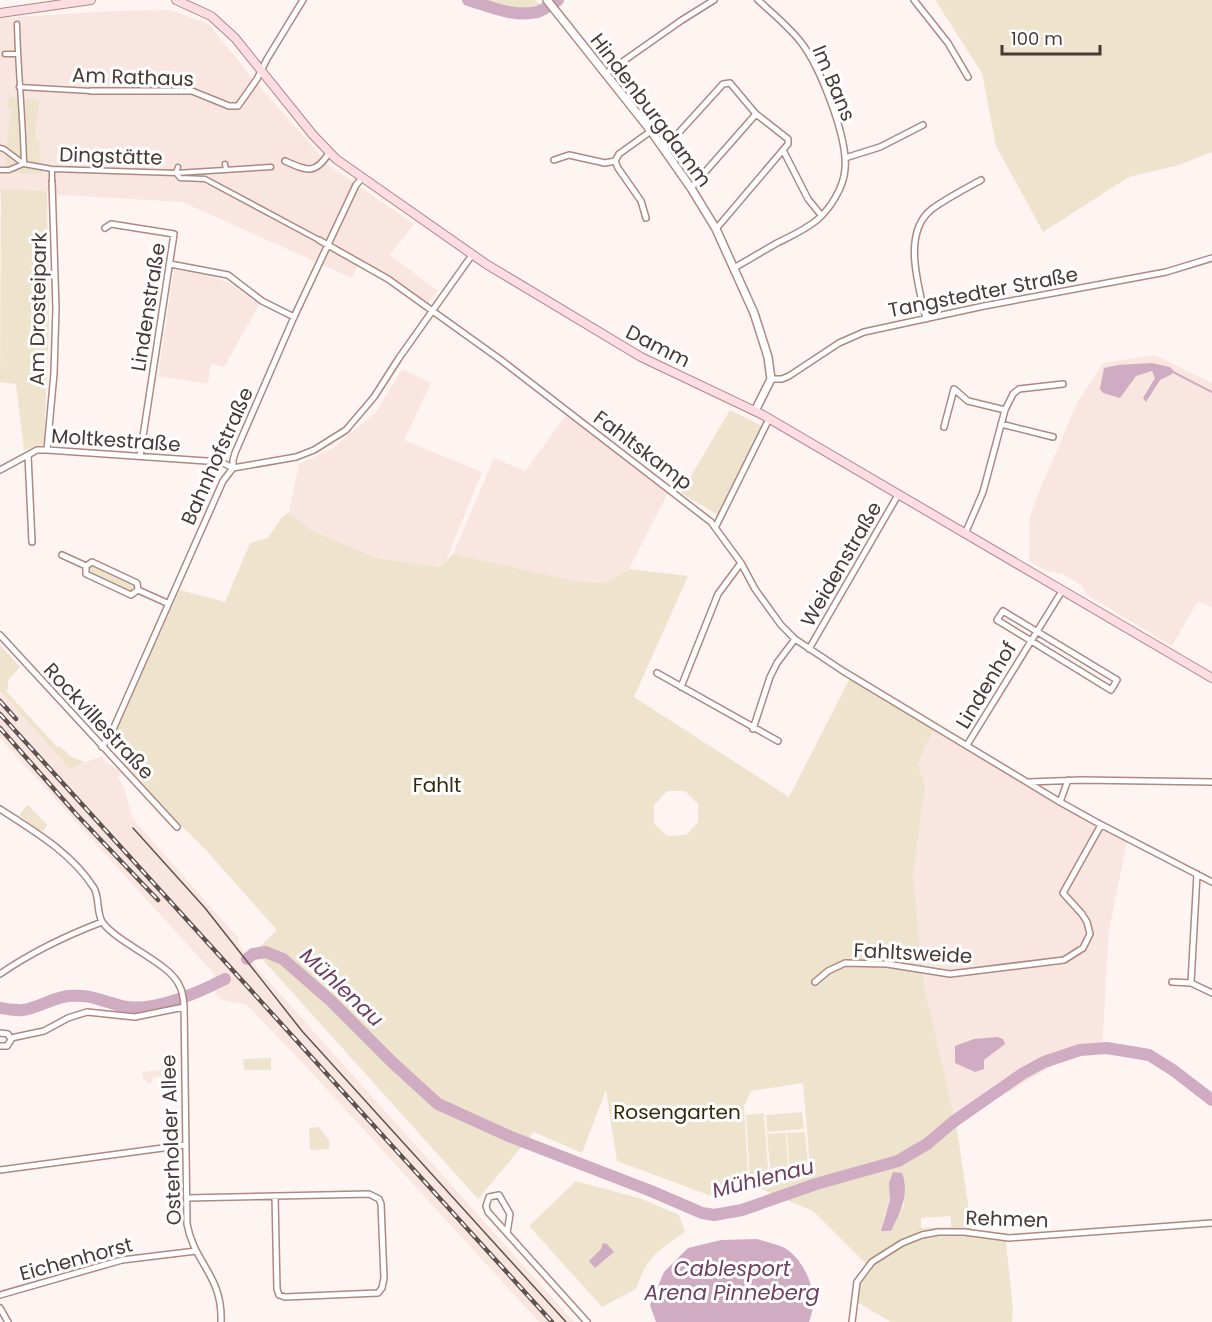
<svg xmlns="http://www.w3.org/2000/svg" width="1212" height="1322" font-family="Poppins,sans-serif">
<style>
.built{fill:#fae6e1}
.green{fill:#eee3cc;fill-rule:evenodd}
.water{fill:#cfacc1}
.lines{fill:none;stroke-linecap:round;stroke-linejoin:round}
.stream{stroke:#cfacc1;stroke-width:2}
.river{stroke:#cfacc1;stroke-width:12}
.pedestrian-casing{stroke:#ad8981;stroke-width:7}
.minor-casing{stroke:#ad8981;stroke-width:8}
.tertiary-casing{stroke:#ad8981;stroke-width:10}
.secondary-casing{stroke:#ad8981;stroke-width:10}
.pedestrian{stroke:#fff;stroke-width:4}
.minor{stroke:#fff;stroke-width:5}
.tertiary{stroke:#fff;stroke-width:7}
.secondary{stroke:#fddce3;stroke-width:8}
.tram{stroke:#60524e;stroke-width:1.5}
.rail-casing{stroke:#60524e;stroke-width:4.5}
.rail{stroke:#fff;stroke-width:2;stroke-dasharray:7;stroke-linecap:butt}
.labels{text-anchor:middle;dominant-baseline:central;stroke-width:6;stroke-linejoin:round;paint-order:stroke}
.street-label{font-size:20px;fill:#483935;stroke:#fff}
.park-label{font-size:20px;fill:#35290b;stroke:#fff}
.water-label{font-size:21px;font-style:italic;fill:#6f3f5e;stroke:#fff}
</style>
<rect width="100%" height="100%" fill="#fef5f3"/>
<path class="built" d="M170 10 209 24 253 79 330 166 414 224 390 255 438 291 423 309 389 283 358 266 352 278 182 202 59 195 47 191 1 190 0 198V18L113 11Z
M174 270 211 276 229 283 259 305 224 367 211 364 208 384 158 376Z
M1155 355 1212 383V608L1198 601 1172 646 1087 595 1081 585 1063 574 1047 571 1029 561 1030 517 1036 499 1077 403 1103 363Z
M402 369 431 383 404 440 482 472 446 561 440 567 376 558 311 530 289 512 299 464 333 448 376 412Z
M566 415 668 493 629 569 604 583 575 581 453 554 494 458 525 471Z
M0 691 70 769 101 756 107 763 122 772 118 777 124 787 133 819 239 939 237 942 256 967 574 1322H539L311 1072 247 1005 221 1000 216 995 214 974 0 738Z
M934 728 1127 842 1109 930 1102 1051 1061 1061 956 1123 924 985 913 875 925 786 918 764Z
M161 1065H166V1070H179V1076L152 1077V1083H147L146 1079H143L142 1072 161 1070Z"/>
<path class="green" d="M473 0H535L547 11 538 19Z
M935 0H1212V152L1179 165 1129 177 1043 232 996 146 982 73Z
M9 97 39 100 35 139 40 142C38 154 42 162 42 174L4 173 11 109H8Z
M1 189 47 191 49 325 44 444 24 450 16 384 0 382Z
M730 410 762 426 718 515 681 493Z
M289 512 311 530 376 558 440 567 453 554 575 581 604 583 629 569 688 576 634 697 789 797 850 678 934 728 918 764 925 786 913 875 924 985 956 1123 972 1230 1005 1233 1013 1309 1012 1322H891L857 1302 860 1283 872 1270 813 1211 751 1185 771 1184 770 1170 810 1167 803 1083 751 1091 744 1107 749 1188 721 1197H714L617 1161 606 1090 582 1153 534 1132 478 1199 255 951 277 930 205 849 125 770 123 759 119 754 126 746 114 732 180 590 225 602 250 543 268 538 282 517ZM667 791H685L698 804V822L686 835 667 836 654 823V805ZM893 1173H901L904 1205 891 1231H882L884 1217 890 1200ZM951 1216V1227L921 1228V1218Z
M91 565 133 583 135 589 129 592 89 573 88 567Z
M0 645 20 667 8 680V689L6 691 57 747 60 746 71 757 85 762 70 769 0 691Z
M26 806H29L47 825 44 831 39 830 19 815Z
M271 1058V1070H244L243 1059Z
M802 1112 804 1129 767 1132 766 1115Z
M764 1113 769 1182 750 1183 746 1115Z
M319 1127 329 1140V1149L310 1150 309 1128Z
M805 1132 808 1165 789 1167 787 1133Z
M786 1133 788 1167 770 1168 767 1134Z
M576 1181 642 1199 679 1215 685 1232C658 1251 647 1256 636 1289L602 1307 529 1226Z"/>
<path class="water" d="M1152 363 1170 367 1173 370 1172 374 1160 380 1146 402 1143 398 1155 378 1152 371 1136 376 1120 398 1103 393 1100 389 1104 368 1118 365Z
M997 1037 1003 1039 1005 1044 984 1060V1069L975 1072 955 1063V1046L974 1039Z
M893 1172 902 1173C910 1194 900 1213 891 1231H881L890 1200 889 1183Z
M757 1239C766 1242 781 1245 788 1250 809 1267 819 1297 809 1322H656L650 1305 664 1272 688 1248 721 1240Z
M603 1243 607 1244 614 1252 595 1268 589 1261 601 1249Z"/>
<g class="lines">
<path class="stream" d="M1173 372 1212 392"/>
<path class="river" d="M468 0C489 6 514 18 537 12 544 10 551 4 558 0
M247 959 253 954 266 952 283 959 331 1001 393 1063 438 1104 511 1137 651 1191 702 1213 714 1215 742 1210 816 1184 898 1161 927 1144 953 1122 1022 1074 1044 1062 1080 1050 1107 1048 1149 1055 1173 1070 1212 1100
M0 1008C7 1009 16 1011 23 1010 38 1008 52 998 68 996 92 994 100 1001 122 1006 152 1013 198 993 225 979"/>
<g class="pedestrian-casing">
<path id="pedestrian" d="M17 24C18 71 23 117 24 164
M5 54H18
M19 87 91 91
M0 148 4 149 24 164 52 169 176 173 271 167
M225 164 226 170
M0 170H9L23 164
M176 173 178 167
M177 174 180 178 205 179 319 240
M52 182V169"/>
</g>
<g class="minor-casing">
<path id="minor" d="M914 0 948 43 968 77
M605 74 682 20 714 0
M91 91H192L229 106H238L257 79 267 59 303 0
M664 149 723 84 730 83 756 114 788 139V144L783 150 716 229
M783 150 808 199 821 215
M845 158 880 147 923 125
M554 160 569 155 605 163 615 161
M285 161C307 171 315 175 329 153
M691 188 756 114
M646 218 641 201 618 168 615 161 619 154 651 131
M105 228 111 224 174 234 140 456
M319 240 388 279 501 360 711 522 741 563 755 589 781 625 795 639 843 671 1060 802 1096 822 1212 882
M170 264 228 275 262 301 294 317
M734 268C748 260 763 251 777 243 791 236 805 230 817 220 830 209 844 187 845 169 848 138 820 66 800 41 788 26 772 13 758 0
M926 319C919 287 901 233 932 209 947 198 965 189 981 180
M771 379H782L789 376 839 343 864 332 984 306 1166 272 1212 258
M1001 424 1053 437
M944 427 954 389 968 401 1005 410
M47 450 54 373 56 308 52 182
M28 455 32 542
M233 468 296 457 314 450 346 430 374 397 399 358 472 255
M0 470 37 450H47L221 462 233 468
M716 526 769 419
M965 534 983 492 1005 410 1013 394 1019 389 1063 384
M62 555 86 566
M86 566 92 562 137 583 138 590 167 603
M86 566V574L131 595 138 590
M1003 611 1117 680 1111 690 997 620Z
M0 635 177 827
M809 649 898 495
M657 673 778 741
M681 687 718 594 741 563
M753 729 770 677 777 663 795 639
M967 745 1062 591
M102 747 111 734 223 481 233 468V460L235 453 294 317 356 185 362 178
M1029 782 1081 780 1212 782
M1060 802 1068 780
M0 809C34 831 72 853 94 888 100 898 96 914 103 923 120 945 171 963 180 987 183 992 183 999 184 1005L187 1224C194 1263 223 1276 221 1322
M0 974C32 952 65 936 102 922
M815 982 828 971 845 963 887 964 950 974 1064 960 1083 948 1090 934 1087 922 1082 914 1063 893 1101 825
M1172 982 1191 983 1212 993
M1191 983 1197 874
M0 1033 8 1034 11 1040 7 1046H0
M11 1038 44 1031 68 1018 87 1012 135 1017 184 1007
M0 1170 185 1145
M187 1198 369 1194 379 1199 381 1204 384 1278 382 1288 378 1293 285 1297 279 1295 277 1289 275 1196
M507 1233 510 1214 499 1195 489 1197 486 1206 488 1212 587 1322
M0 1295 122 1260 196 1251
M0 1308 8 1322
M852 1322 857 1282 872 1262 902 1243 922 1235 938 1232H964L1009 1238 1212 1223"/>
</g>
<g class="tertiary-casing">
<path id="tertiary" d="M547 0 651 131 691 188 716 229 754 313 768 357 771 379 755 411"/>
</g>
<g class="secondary-casing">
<path id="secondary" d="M176 0 211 16 235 38 313 135 336 159 486 264 641 357 763 415 1212 678
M0 13 91 0"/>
</g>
<use href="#pedestrian" class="pedestrian"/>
<use href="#minor" class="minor"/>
<use href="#tertiary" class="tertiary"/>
<use href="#secondary" class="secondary"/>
<path class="tram" d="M133 828 205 908 302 1031 566 1322"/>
<g class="rail-casing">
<path id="rail" d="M0 701 16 719
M0 714 552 1322
M0 728 76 814 158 900"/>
</g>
<use href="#rail" class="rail"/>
</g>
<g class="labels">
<g class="street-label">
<text transform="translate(133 77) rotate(2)">Am Rathaus</text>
<text transform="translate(834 83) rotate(67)">Im Bans</text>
<text transform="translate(651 110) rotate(53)">Hindenburgdamm</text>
<text transform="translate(111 156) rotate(2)">Dingstätte</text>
<text transform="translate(983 292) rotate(-11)">Tangstedter Straße</text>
<text transform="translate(148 307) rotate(-81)">Lindenstraße</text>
<text transform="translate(38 309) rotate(-89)">Am Drosteipark</text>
<text transform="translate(658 346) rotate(27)">Damm</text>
<text transform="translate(116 440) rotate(4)">Moltkestraße</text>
<text transform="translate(643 450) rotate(37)">Fahltskamp</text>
<text transform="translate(217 456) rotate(-66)">Bahnhofstraße</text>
<text transform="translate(841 564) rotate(-60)">Weidenstraße</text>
<text transform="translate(986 685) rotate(-59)">Lindenhof</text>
<text transform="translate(99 721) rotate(47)">Rockvillestraße</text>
<text transform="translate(913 953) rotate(3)">Fahltsweide</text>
<text transform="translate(171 1140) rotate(-92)">Osterholder Allee</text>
<text transform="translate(1007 1219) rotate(2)">Rehmen</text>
<text transform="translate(76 1259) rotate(-15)">Eichenhorst</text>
</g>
<g class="park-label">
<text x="437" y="785">Fahlt</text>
<text x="677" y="1112">Rosengarten</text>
</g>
<g class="water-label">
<text transform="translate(342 987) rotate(43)">Mühlenau</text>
<text transform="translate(763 1178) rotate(-14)">Mühlenau</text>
<text x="732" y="1268">Cablesport<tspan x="732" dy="24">Arena Pinneberg</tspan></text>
</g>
</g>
<path d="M1002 45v9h98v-9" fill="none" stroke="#483935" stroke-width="3"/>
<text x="1011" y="45" font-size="18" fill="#483935" stroke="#ffffff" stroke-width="4.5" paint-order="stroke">100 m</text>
</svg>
